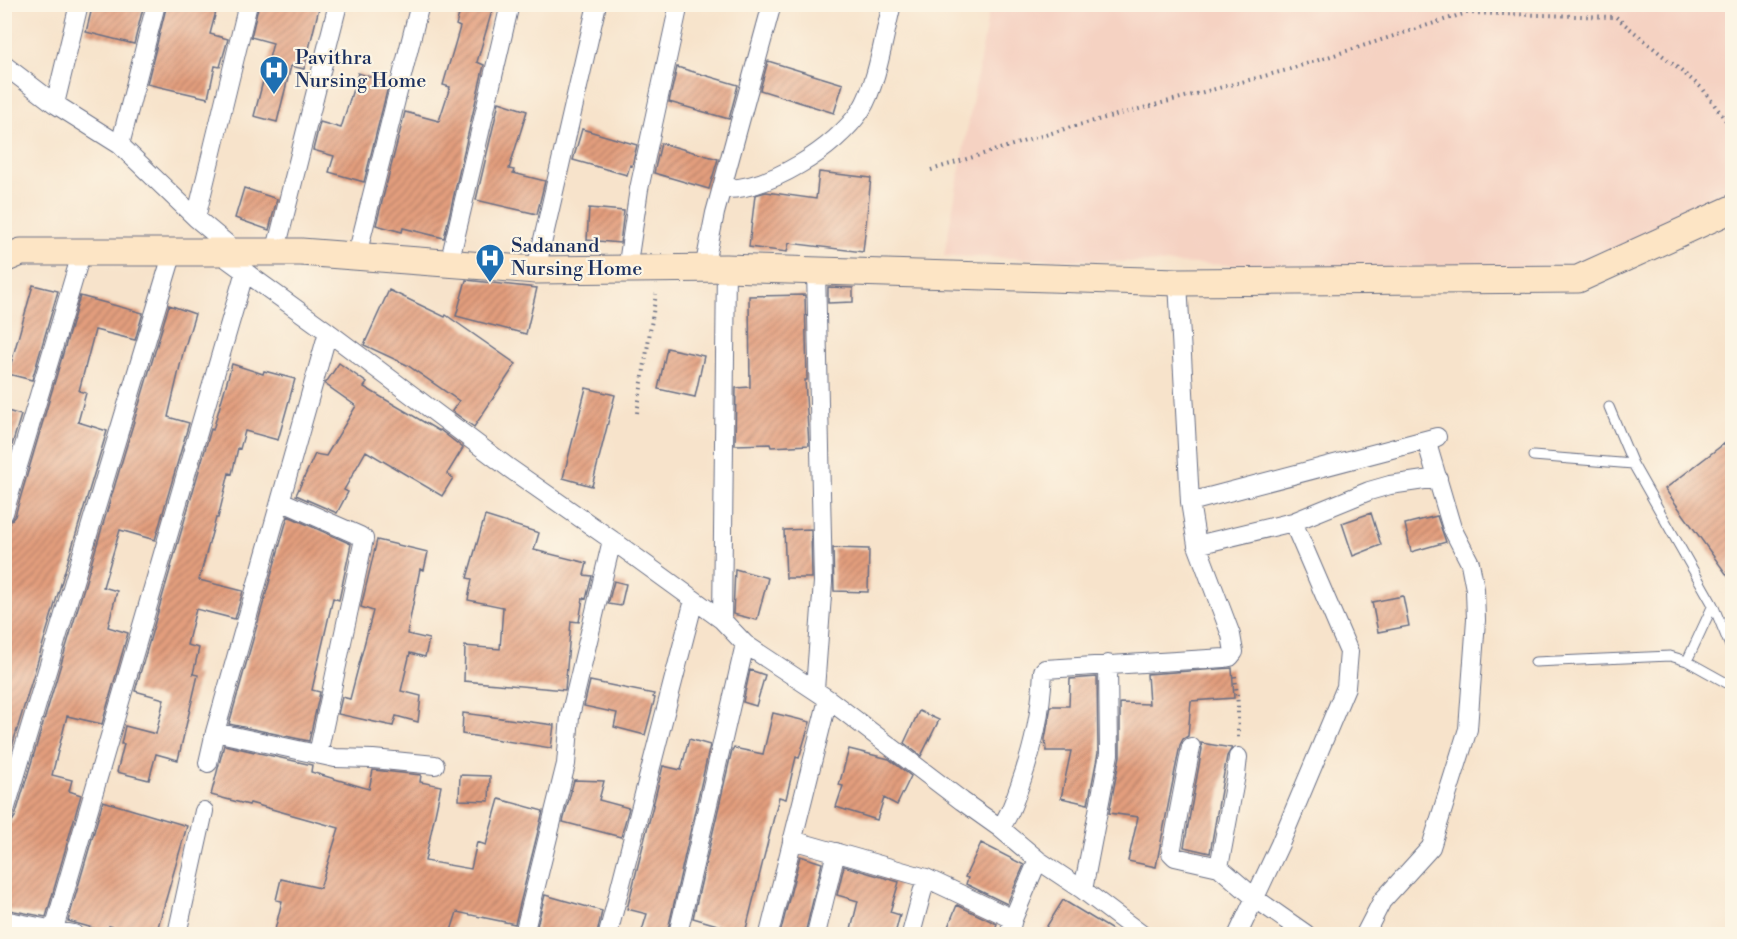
<svg xmlns="http://www.w3.org/2000/svg" width="1737" height="939" font-family="'Libre Bodoni',serif">
<style>
.built{fill:#f5d2c2}
.building{fill:url(#building-hatch)}
.lines{fill:none;stroke-linecap:round;stroke-linejoin:round}
.lane-casing{stroke:#686e84;stroke-width:11}
.street-casing{stroke:#686e84;stroke-width:20}
.secondary-casing{stroke:#686e84;stroke-width:29}
.path{stroke:#686e84;stroke-width:4;stroke-dasharray:1.5 4.5;stroke-linecap:butt}
.lane{stroke:#fff;stroke-width:9}
.street{stroke:#fff;stroke-width:18}
.secondary{stroke:#fde5c5;stroke-width:27}
.labels{text-anchor:middle;dominant-baseline:central;stroke-width:4.5;stroke-linejoin:round;paint-order:stroke}
.poi-label{font-size:20px;fill:#1b2f5e;stroke:#fcf5e5;text-anchor:start}
</style>
<defs>
<pattern id="building-hatch" width="6" height="6" patternUnits="userSpaceOnUse" patternTransform="scale(1.5)"><rect width="6" height="6" fill="#e39e7d"/><path d="M-1 1l2-2M0 6l6-6M5 7l2-2" fill="none" stroke="#b7816a"/></pattern>
</defs>
<rect width="100%" height="100%" fill="#fcf5e5"/>
<filter id="ink" filterUnits="userSpaceOnUse"><feTurbulence type="fractalNoise" baseFrequency=".0167" numOctaves="2"/><feDisplacementMap in="SourceGraphic" scale="12" xChannelSelector="R" yChannelSelector="G"/><feConvolveMatrix kernelMatrix="1 2 1 2 8 2 1 2 1" color-interpolation-filters="sRGB"/></filter>
<filter id="wash" filterUnits="userSpaceOnUse"><feTurbulence type="fractalNoise" baseFrequency=".008" numOctaves="4" result="noise"/><feDisplacementMap in="SourceGraphic" scale="24" xChannelSelector="R" yChannelSelector="G"/><feGaussianBlur stdDeviation="1.35" result="paint"/><feColorMatrix in="noise" values="0 0 0 0 0 0 0 0 0 0 0 0 0 0 0 0 0 1.4 0 .05"/><feComposite in="paint" operator="in"/></filter>
<g filter="url(#wash)">
<rect width="100%" height="100%" fill="#f7e3cb"/>
<path class="built" d="M990 5H1732V200L1557 275 944 256Z"/>
<g id="blocks">
<path class="building" d="M93 4H144L134 44 86 32Z
M167 4H218L210 34 228 39 220 67 215 66 208 98 147 84Z
M259 4H320L304 69 291 66 277 122 254 116 273 43 251 37Z
M462 4H494L477 62 484 65 444 238 403 228 402 232 376 225 405 112 439 121 450 87 443 85 460 27 456 25Z
M768 61 843 84 834 113 760 90Z
M677 67 738 85 729 119 669 102Z
M358 73 389 83 364 182 329 172 334 156 313 150 320 122 341 128Z
M499 102 527 111 509 169 514 170 513 173 545 181 537 214 476 200Z
M582 129 637 145 632 166 630 165 627 175 573 160Z
M661 143 718 159 709 189 654 173Z
M819 172 871 178 863 252 789 243 787 252 749 247 755 195 766 192 816 199Z
M244 188 277 199 269 230 235 218Z
M589 208 624 211 620 243 587 240Z
M466 280 537 288 526 334 456 316Z
M33 285 58 291 32 380 8 374Z
M828 287 853 288V302L828 303Z
M389 290 445 317 446 315 516 364 474 427 452 411 459 401 407 365 364 345Z
M805 295 807 380H805L809 445 771 447 770 444 735 445 736 388 750 387 749 296Z
M80 296 143 313 135 340 95 330 79 391 86 393 78 422 107 431 4 773V542L10 522 15 516Z
M169 305 195 314 183 353 168 417 189 423 155 540 120 530 103 587 117 591 108 627 128 633 102 724 67 716 52 775 72 780 69 791 81 795 46 917 4 909V825L11 823 15 817Z
M667 348 704 356 695 397 658 389Z
M339 363 367 383 364 387 439 431 440 430 463 448 447 474 453 478 442 496 366 451 344 490 348 492 337 513 296 495 315 454 326 456 356 406 325 384Z
M232 364 263 374 264 371 295 379 278 440 245 431 240 449 238 448 232 474 229 473 218 518H216L199 580 243 591 235 619 196 609 187 645 199 648 193 674 198 675 178 760 156 754 149 780 117 772 124 744H121L125 726 156 734 164 699 135 691 211 429 213 430Z
M586 388 615 395 592 486 563 478Z
M4 410 21 415 12 445 4 443Z
M1725 443 1732 454V582L1665 489Z
M1371 513 1381 545 1353 556 1342 523Z
M288 516 351 544 339 600 333 598 312 690 320 692 309 741 229 724Z
M485 516 539 533 534 550 587 563 584 575 592 576 586 599 583 598 579 622 571 621 565 690 464 681 465 646 500 649 503 607 468 600 472 579 467 578Z
M1437 516 1446 542 1411 552 1405 524Z
M811 529 812 578H786L784 530Z
M377 540 428 552 424 570 420 569 407 634 429 639 425 657 410 653 401 691 421 696 418 722 396 716 393 726 338 714 342 697 350 699 373 611 361 607Z
M833 548 869 549 868 592 834 591Z
M735 569 768 578 757 620 733 614Z
M614 581 626 584 621 606 608 604Z
M1403 596 1409 626 1378 632 1372 602Z
M1232 668 1234 698 1191 701 1188 736 1183 739 1180 745 1156 867 1128 861 1138 817 1109 813 1120 756V703L1149 704 1147 674Z
M750 670 765 675 756 706 743 702Z
M1097 677 1098 753 1088 804 1061 798 1071 751H1046L1045 739 1051 706H1069L1070 679Z
M590 681 654 694 653 697 655 698 645 735 614 727 617 713 584 706Z
M919 711 939 720 921 756 904 743Z
M463 713 554 725 551 748 462 734Z
M773 713 810 722 799 758 796 757 786 799 779 797 745 933 693 918 732 750 734 748 763 754Z
M689 739 710 745 667 934H641L647 914 627 909 663 766 681 770Z
M1201 743 1232 748 1227 756 1210 853 1184 847 1202 749Z
M224 745 312 765 311 772 369 789 373 770 421 775 420 782 441 786 425 861 471 869 477 842 486 845 499 799 543 811 515 924 457 912 450 934H274L282 901 276 900 281 879 320 888 339 828 250 803 249 805 211 795Z
M849 749 889 759 911 776 897 805 884 798 877 820 836 807 843 786 839 785Z
M460 775 490 776 489 801 459 800Z
M574 780 604 781 599 800 629 808 621 837 563 822Z
M103 801 187 826 156 934H140L109 926 107 932 68 921Z
M981 843 1024 865 1007 904 966 884 968 878 965 877Z
M800 856 822 863 805 934H780Z
M844 866 899 882 890 912 900 915 895 934H850L858 901 837 895Z
M545 895 602 911 597 934H535Z
M1063 900 1119 934H1042Z
M957 905 997 924 993 934H945Z"/>
</g>
</g>
<g filter="url(#ink)">
<use href="#blocks" fill-opacity="0" stroke="#686e84" stroke-width="1.5"/>
<g class="lines">
<g class="lane-casing">
<path id="lane" d="M1609 407 1633 464 1713 605 1732 651
M1533 456 1633 464
M1687 661 1713 605
M1535 662 1670 656 1687 661 1732 686"/>
</g>
<g class="street-casing">
<path id="street" d="M4 65 55 104 120 145 196 218 238 253
M55 104 79 4
M120 145 156 4
M722 189C768 191 836 148 861 110 877 85 884 35 892 4
M196 218 248 4
M219 253 328 332 509 468 612 540 722 620 745 644 828 699 962 801 1000 828 1038 860 1083 890 1141 934
M275 253 338 4
M357 255 420 4
M449 264 510 4
M704 269 715 213 772 4
M536 270 597 4
M627 270 639 189 679 4
M281 501 360 536 364 539 318 754
M1190 502 1437 437
M4 513 82 251
M1197 545 1293 522 1369 491 1390 485 1438 478
M722 620 726 268
M815 689 823 582 816 270
M215 732 335 758 373 759 435 765
M1191 747 1171 853 1175 857 1219 867 1236 775 1238 757
M208 763 215 732 328 332
M4 814 173 252
M1000 828C1010 815 1014 801 1020 785 1034 746 1041 713 1043 671L1045 669 1225 658 1230 657 1234 652 1231 635 1197 545 1190 502 1178 282
M792 840 926 878 1013 919
M1219 867 1256 899 1306 934
M1083 890 1109 754 1108 664
M4 920 74 934
M54 929 245 271
M177 934 204 811
M524 934 566 764 570 716 612 540
M608 934 694 600
M678 934 745 644
M769 934 828 699
M816 934 836 852
M911 934 926 878
M1009 934 1013 919 1038 860
M1238 934 1280 844 1346 687 1349 652 1293 522
M1365 934 1382 901 1431 847 1468 729 1476 620 1475 589 1470 563 1452 528 1426 440"/>
</g>
<g class="secondary-casing">
<path id="secondary" d="M4 259 21 252H301L536 270 726 268 1178 282 1578 279 1732 209"/>
</g>
<path class="path" d="M931 170 1071 127 1287 70 1466 13 1616 17 1703 89 1732 129
M637 413 656 294
M1235 676 1238 705V738"/>
<use href="#lane" class="lane"/>
<use href="#street" class="street"/>
<use href="#secondary" class="secondary"/>
</g>
</g>
<defs>
<g id="hospital-pin" transform="scale(1.5)"><path d="M0 17L-7.5 6A9.5 9.5 0 1 1 7.5 6Z" fill="#1f6fb2" stroke="#fcf5e5"/><path d="M-5-5h3v3.5h4V-5h3V5h-3V1.5h-4V5h-3Z" fill="#fff"/></g>
</defs>
<g fill-rule="evenodd">
<use href="#hospital-pin" x="274" y="70"/>
<use href="#hospital-pin" x="490" y="258"/>
</g>
<g class="labels">
<g class="poi-label">
<text x="295" y="58">Pavithra<tspan x="295" dy="23">Nursing Home</tspan></text>
<text x="511" y="246">Sadanand<tspan x="511" dy="23">Nursing Home</tspan></text>
</g>
</g>
<rect width="1737" height="939" fill="none" stroke="#fcf5e5" stroke-width="24"/>
</svg>
